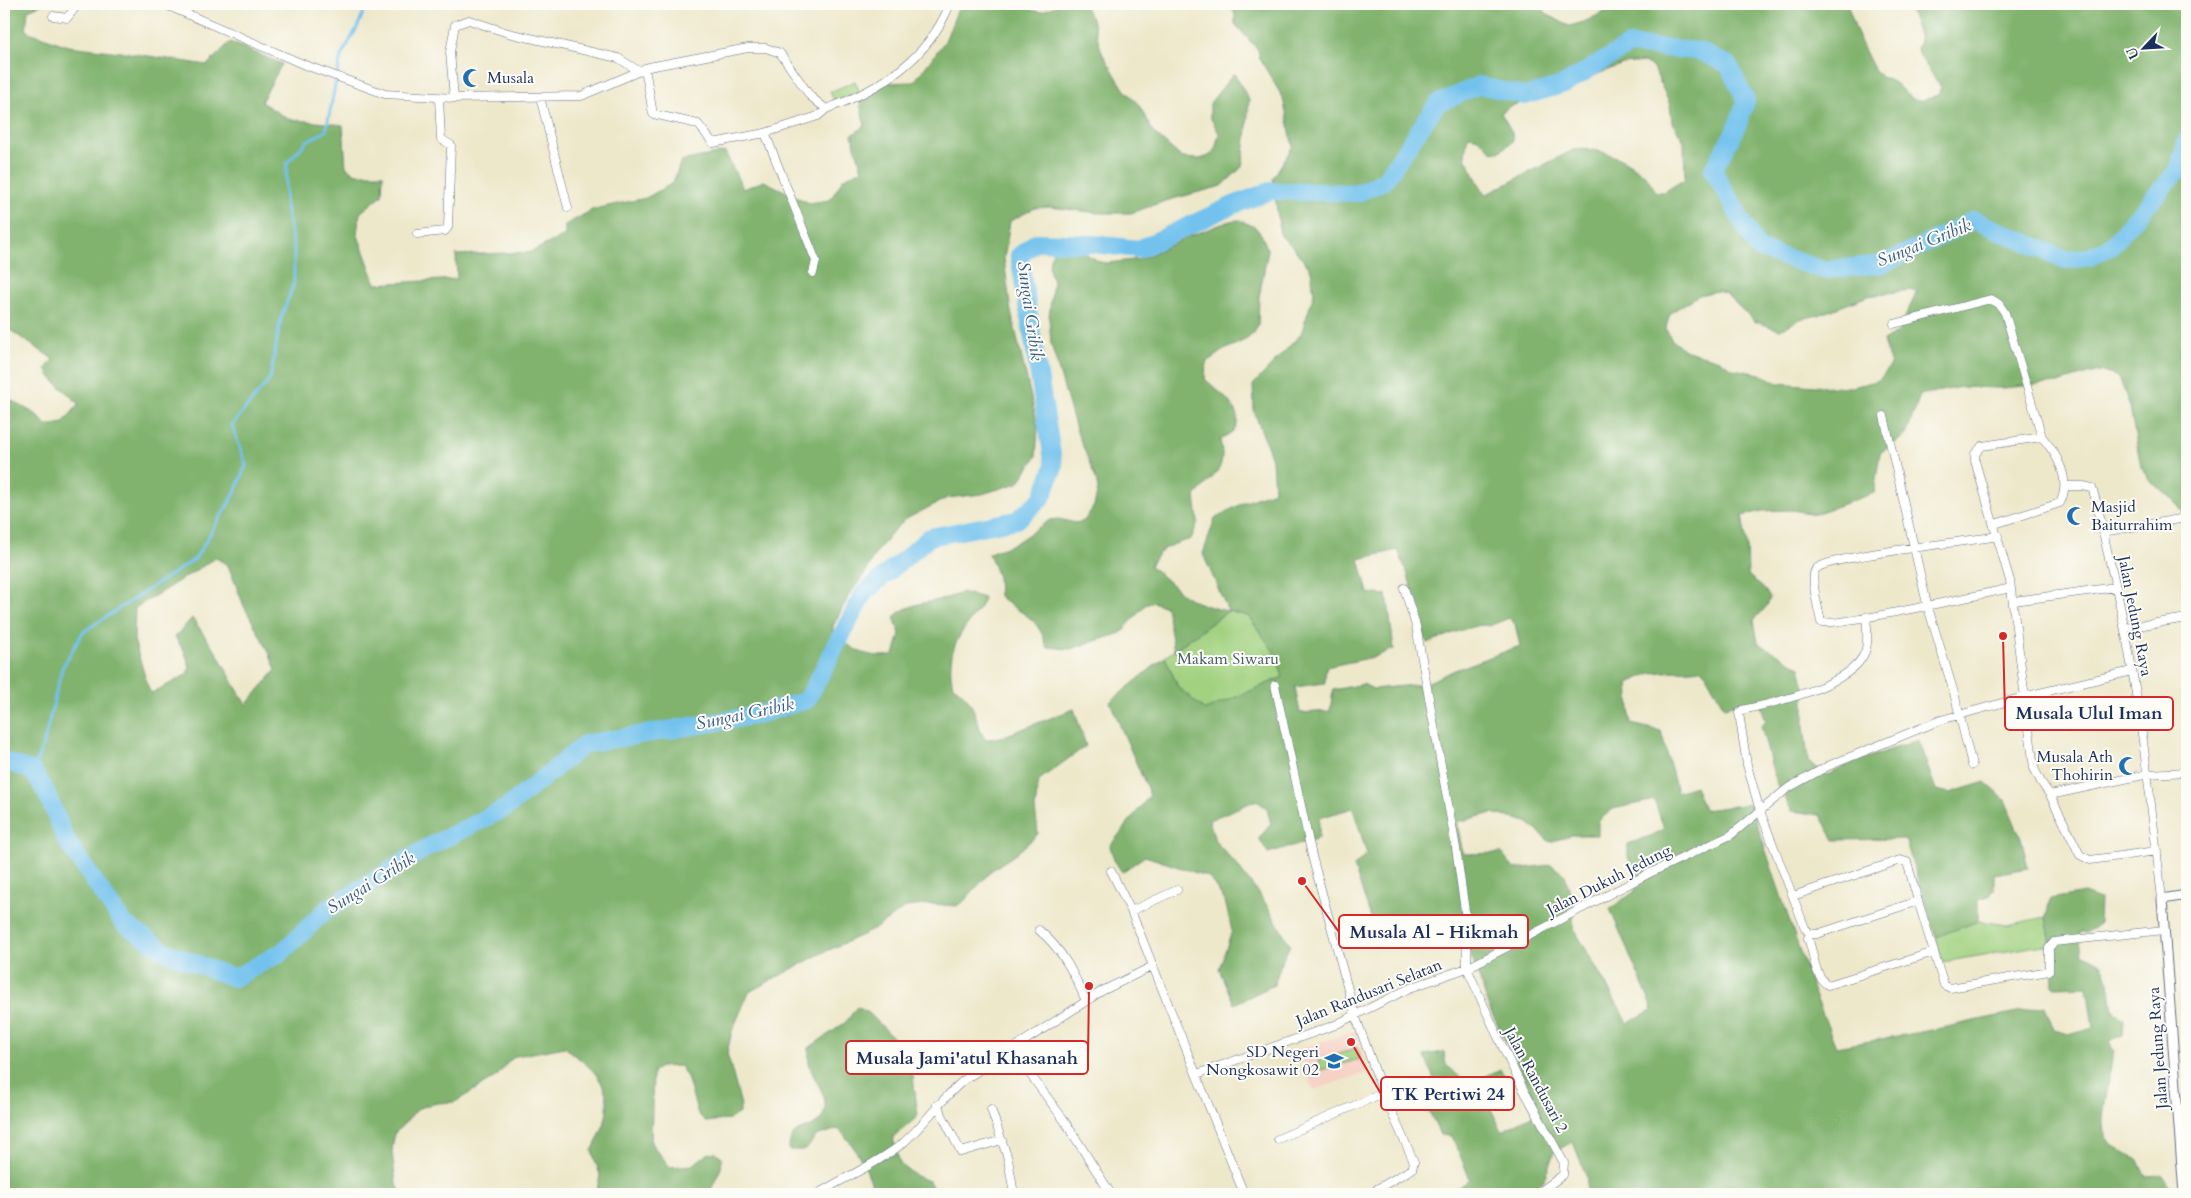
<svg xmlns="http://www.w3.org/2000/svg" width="2191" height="1198" font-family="Cardo,serif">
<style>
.built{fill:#f6d1c5}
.green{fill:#a2d180;stroke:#5e806f}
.forest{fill:#81b36e;stroke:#4e7166;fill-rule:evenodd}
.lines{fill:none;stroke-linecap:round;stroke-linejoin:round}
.stream{stroke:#73c2ee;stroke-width:3}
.river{stroke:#73c2ee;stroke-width:18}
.minor-casing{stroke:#657084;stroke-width:9}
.tertiary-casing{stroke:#657084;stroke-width:11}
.minor{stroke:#fff;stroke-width:8}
.tertiary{stroke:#fff;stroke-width:9}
.labels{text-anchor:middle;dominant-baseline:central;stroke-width:4;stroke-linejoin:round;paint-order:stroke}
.poi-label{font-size:16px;fill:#1b2f5e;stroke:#fdfcf7;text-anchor:start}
.street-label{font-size:16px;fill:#1b2f5e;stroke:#fdfcf7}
.park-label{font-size:16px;fill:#446068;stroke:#fdfcf7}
.water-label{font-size:18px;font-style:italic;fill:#355b89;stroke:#fdfcf7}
.leader{fill:none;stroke:#d62828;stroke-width:2}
.callout-dot{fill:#d62828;stroke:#fdfcf7;stroke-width:2}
.callout{fill:#fdfcf7;stroke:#d62828;stroke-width:2}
.callout-label{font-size:18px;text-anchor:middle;font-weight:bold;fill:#1b2f5e}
</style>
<rect width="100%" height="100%" fill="#fdfcf7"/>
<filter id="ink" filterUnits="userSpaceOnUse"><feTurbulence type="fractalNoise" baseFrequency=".02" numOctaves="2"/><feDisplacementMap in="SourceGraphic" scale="10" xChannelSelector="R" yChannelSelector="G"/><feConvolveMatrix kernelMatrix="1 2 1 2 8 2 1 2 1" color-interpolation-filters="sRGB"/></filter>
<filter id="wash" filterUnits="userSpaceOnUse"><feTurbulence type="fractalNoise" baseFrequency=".0096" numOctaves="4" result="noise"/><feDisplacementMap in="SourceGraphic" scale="20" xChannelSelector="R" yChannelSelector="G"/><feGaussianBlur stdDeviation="1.12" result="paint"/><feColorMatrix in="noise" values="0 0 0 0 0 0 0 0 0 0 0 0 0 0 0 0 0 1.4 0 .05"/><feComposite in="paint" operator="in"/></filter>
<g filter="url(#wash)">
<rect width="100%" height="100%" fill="#eee8cb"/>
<path class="built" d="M1355 1031 1368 1072 1313 1090 1300 1049Z"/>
<path class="green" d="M855 81 860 93 836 104 830 92Z
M1228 611 1248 616 1276 654 1283 677 1205 711 1178 687 1165 657Z
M2046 917 2052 948 2043 945 1943 962 1936 937 1978 921 2007 925Z
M1357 1048 1360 1059 1321 1070 1318 1060Z"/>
<path class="forest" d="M4 4H43L28 10 26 31 68 46 129 53 207 65 230 42 282 64 261 102 288 119 343 125 346 167 356 174H383L382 195 360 213 357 233 376 284 457 279 456 255 531 252 565 235V225L594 209 646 198 673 183 681 161 725 152 743 189 764 181 809 203 830 200 844 178 862 170 852 135 865 126 860 103 881 83 914 82 945 41 960 4H1027L1031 10 1041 12 1059 4H1083L1092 19 1102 53 1124 89 1139 105 1153 132 1182 158 1200 159 1209 156 1215 150 1219 133 1210 117V103L1234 73 1249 100 1246 139 1242 167 1222 186 1165 201 1131 213H1098L1050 207 1035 208 1010 221 1004 259 1011 312 1038 427 1036 457 1018 483 982 494 947 498 906 519 893 531 875 554 866 572 849 595 833 626V632C852 650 866 659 894 655L900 634 894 617C912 599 941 604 962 592L984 598C981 608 975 613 969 622 953 643 947 660 953 686 976 700 974 718 985 740L1004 736 1074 709 1086 746 1039 780 1035 808 1038 834 1017 853 992 870 963 902 956 906 933 904 906 907 873 930 818 955 749 992 732 1031 727 1053 741 1105 739 1113 730 1119 706 1122 698 1114 687 1077 680 1066 660 1067 653 1072 651 1143 670 1167 693 1165 707 1154 715 1152 722 1157 721 1168 709 1194H596L600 1175 592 1151C606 1124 617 1099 594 1072 586 1063 574 1055 565 1047L516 1056 509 1061 497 1076 455 1102 437 1103 419 1108 394 1134 392 1152 396 1183 402 1194H4V413L6 410 4 409V396L37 415 47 426 63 423 79 404 51 378 46 369 53 359 4 326ZM216 558 228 565 244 606 269 652 276 670 246 705 217 653 192 618 175 637 185 653 190 668 186 675 152 693 149 690 134 640 135 608Z
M1231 4H1536L1550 16 1569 26 1584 22 1610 9 1636 4H1847L1861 43 1874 69 1881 77C1901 81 1904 99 1918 100 1924 101 1932 97 1938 95L1941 87 1921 58 1917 49 1920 40 1918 32 1908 4H2187V518L2173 499 2151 482 2141 467 2130 407 2121 382 2116 376 2099 371 2058 383 2002 388 1961 387 1920 395 1906 435 1880 453 1874 493 1815 514 1792 510 1762 511 1742 516 1747 545 1748 575 1765 590 1770 598 1767 606 1754 620 1758 643 1800 667 1804 684V725L1808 761 1827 775 1858 761 1918 740 1936 790 1950 793 1985 782 2005 800 2022 841 2028 868 1994 874V889L1989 897 1978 900V921L1936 937 1905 839 1834 840 1820 815 1792 811 1776 783 1761 726 1766 720 1760 704 1741 703 1724 707 1703 669 1651 673 1628 683 1631 724 1661 731 1677 792 1695 786 1704 810 1750 804 1813 990 1836 1047 1932 1030 2045 1006 2054 1030 2069 1034 2093 1027 2087 986 2053 987 2052 948 2046 917 2050 899 2084 893 2100 899 2099 923 2088 933 2079 932 2082 954 2102 964 2109 982 2113 1011 2124 1019 2123 1036 2109 1041 2114 1052C2110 1064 2110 1074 2108 1086 2102 1124 2093 1142 2137 1158L2145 1176 2163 1175 2175 1194H1586L1587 1178 1573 1142 1554 1152 1544 1180 1527 1194H1451L1470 1179 1452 1136 1440 1135 1420 1091 1434 1079 1424 1055 1444 1052 1446 1065C1455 1071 1461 1081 1471 1084L1500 1069 1511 1088 1488 1103 1502 1131 1541 1111 1491 1012 1470 951 1454 941 1445 932 1427 936 1393 939 1373 924 1354 866 1367 854 1353 808 1319 818V838L1268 853 1259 838 1271 824 1267 809 1257 800 1209 820 1215 841 1236 864 1266 904 1290 945 1281 963 1274 985 1234 1004 1219 969 1232 931 1225 901 1209 877 1145 856 1122 872 1114 860 1110 846 1150 795 1110 702 1165 657 1178 687 1205 710 1283 677 1276 654 1248 616 1228 611 1174 650 1166 607 1153 602 1145 605 1121 633 1070 649 1047 647C1036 612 1021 616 999 596L998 577 989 553 1014 544 1050 520 1059 519 1076 523 1084 521 1094 506 1098 489 1096 479 1076 429 1051 344 1049 317 1053 282 1049 269 1050 258 1054 250 1063 248 1083 252 1100 262 1108 263 1141 259 1190 236 1230 221 1239 220 1255 227 1261 234 1268 250 1259 297 1258 325 1254 333 1247 339 1222 351 1206 363 1205 379C1215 389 1250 413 1233 431 1230 434 1223 437 1220 440 1227 471 1215 473 1195 496L1198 522 1191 539C1171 545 1160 547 1150 566 1160 574 1170 583 1180 592 1189 601 1215 609 1228 611L1203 554 1215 518 1243 503 1274 491 1272 459 1254 411 1253 385 1301 334 1314 294 1311 270 1292 246 1280 235 1273 178 1293 146 1283 98 1260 59 1258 50 1235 24V15ZM1644 62 1651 66 1656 73 1670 105 1672 122 1684 141 1685 179 1664 192H1656C1652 186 1648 177 1642 173 1624 158 1596 146 1573 150L1485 195 1465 157 1467 139 1470 136 1478 138 1491 151 1499 152 1513 141 1512 132 1501 113 1510 106 1530 101 1623 64ZM1909 290 1917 292 1898 332 1883 341 1891 365 1879 380 1853 387H1827L1778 383 1760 374 1733 369 1719 360 1684 350 1671 339 1666 328 1670 313 1699 295 1717 291 1726 294 1754 321 1780 330 1800 319 1819 315 1868 296ZM1398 550 1408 575 1427 643C1440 639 1478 621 1489 626L1509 618 1515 624 1520 646 1455 670 1424 684 1373 689 1363 684 1333 690 1330 711 1300 713 1295 687 1325 683 1326 667 1374 657 1394 649 1387 595 1368 593 1359 559ZM1654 800 1664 828 1653 835 1628 844V857L1639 882 1634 892 1610 909 1653 1009 1628 1023 1573 927 1574 906 1565 875 1551 865 1514 869 1502 853 1463 854 1457 822 1492 813 1527 822 1550 842 1572 835H1598V821L1613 809Z
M857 1007 869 1013 901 1045 921 1048 923 1057 912 1068 918 1116 893 1138 900 1164 916 1176 929 1181 936 1194H875C869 1172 855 1144 838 1129L816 1136 806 1150H789C789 1120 814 1136 823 1115 831 1098 815 1083 810 1067 808 1062 809 1054 809 1048L846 1022Z"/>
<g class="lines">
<path class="stream" d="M33 771 44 742 62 668 83 632 195 559 235 493 246 465 232 425 270 379 281 318 294 283V249L285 201 287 163 307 141 326 131 341 56 357 28 367 4"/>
<path class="river" d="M4 761 33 771 46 792 66 840 123 923 166 952 234 978 282 952 326 910 428 847 506 808 585 744 758 715 807 700 864 593 930 537 1017 520 1042 498 1054 466 1019 256 1036 242 1093 244 1139 249 1231 206 1270 191 1358 193 1384 181 1437 104 1479 85 1525 96 1565 84 1629 45 1699 51 1729 65 1746 101 1736 129 1713 170 1758 249 1824 270 1883 264 1974 220 2066 260 2090 257 2111 246 2178 170 2187 140"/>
</g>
</g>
<g filter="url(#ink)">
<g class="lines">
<g class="minor-casing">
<path id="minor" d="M164 4 305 65 385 94 454 98 581 96 649 67 748 48H766L780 53 810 96 826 109C881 89 928 59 950 4
M53 16 67 18 78 4
M645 68 653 114 698 124 713 143 765 133
M540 97 568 208
M454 98 450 52 455 25 469 20 508 33 618 58 639 71
M417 234 445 231 448 227 451 145 441 139 439 98
M813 273 816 261 765 133 818 116 826 109
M1894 324 1991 299 1999 304 2005 313 2042 437
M1884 416 1927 604 1954 693 1972 765
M2065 486H2083L2092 488C2100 510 2103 535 2109 558 2137 670 2149 785 2162 899
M1995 524 2060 503C2072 480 2057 454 2042 437L1982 446 1975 454V461L2010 581 2034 768 2041 782 2050 795 2080 855 2090 860 2157 851
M2102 532 2180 519
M1998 536C1972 541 1826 556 1816 569 1809 576 1819 611 1821 622 1831 628 1988 593 2011 588
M1404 588 1416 626 1456 848 1467 925V968L1497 1035 1521 1085 1564 1163 1563 1175 1537 1194
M2014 601 2116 587
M1866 617C1867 628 1869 641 1865 652 1852 686 1774 703 1742 710L1739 713 1747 765 1760 811 1805 928 1810 934H1817L1918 901 1944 985 1950 988 2049 971V948L2054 942 2164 930
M2125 628 2187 618
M1275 685 1312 856 1355 1015 1383 1093 1414 1162 1412 1169 1377 1189 1376 1194
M2050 795 2148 774 2187 772
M1111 871 1131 911 1244 1194
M1793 896 1900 860 1907 862 1918 901
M1131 911 1177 890
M1039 930C1063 950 1074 974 1086 1001
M1810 934 1808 938C1814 953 1814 977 1828 985L1934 952
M1012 1050 1064 1120 1111 1194
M1197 1074 1335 1025 1410 988 1467 968 1650 873 1731 835 1788 788 1828 766 1941 720 2027 696 2132 671
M937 1105 961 1152 1002 1140
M991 1109 1008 1159 1014 1194
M1278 1139 1383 1093
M817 1194C845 1177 877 1164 903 1143 925 1124 941 1099 964 1080L1102 991 1153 966"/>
</g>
<g class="tertiary-casing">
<path id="tertiary" d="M2184 1194 2162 899 2187 895"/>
</g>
<use href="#minor" class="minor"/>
<use href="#tertiary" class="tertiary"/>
</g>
</g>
<defs>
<g id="mosque-bare" transform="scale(1.5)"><path d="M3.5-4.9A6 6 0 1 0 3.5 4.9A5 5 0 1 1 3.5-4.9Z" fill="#1f6fb2" stroke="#fdfcf7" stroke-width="2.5" paint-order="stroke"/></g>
<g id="school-bare" transform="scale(1.5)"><path d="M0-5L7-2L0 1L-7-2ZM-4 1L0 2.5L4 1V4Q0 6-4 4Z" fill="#1f6fb2" stroke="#fdfcf7" stroke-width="2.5" paint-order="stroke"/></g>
</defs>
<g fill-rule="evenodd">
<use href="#mosque-bare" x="472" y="78"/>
<use href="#mosque-bare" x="2076" y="516"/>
<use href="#mosque-bare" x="2128" y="766"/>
<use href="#school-bare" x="1334" y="1061"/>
</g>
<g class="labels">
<g class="poi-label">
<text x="487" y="78">Musala</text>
<text x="2091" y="507">Masjid<tspan x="2091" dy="18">Baiturrahim</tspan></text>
<text x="2113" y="757" text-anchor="end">Musala Ath<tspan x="2113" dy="18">Thohirin</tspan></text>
<text x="1319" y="1052" text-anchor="end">SD Negeri<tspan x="1319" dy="18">Nongkosawit 02</tspan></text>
</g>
<g class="street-label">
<text transform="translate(2135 616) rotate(79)">Jalan Jedung Raya</text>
<text transform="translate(1609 880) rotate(-27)">Jalan Dukuh Jedung</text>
<text transform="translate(1369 993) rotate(-22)">Jalan Randusari Selatan</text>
<text transform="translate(2158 1048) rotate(-94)">Jalan Jedung Raya</text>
<text transform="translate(1536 1080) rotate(62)">Jalan Randusari 2</text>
</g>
<g class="park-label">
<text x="1228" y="659">Makam Siwaru</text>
</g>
<g class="water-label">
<text transform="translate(1924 243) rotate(-22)">Sungai Gribik</text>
<text transform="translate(1030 311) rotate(82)">Sungai Gribik</text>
<text transform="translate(745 714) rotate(-12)">Sungai Gribik</text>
<text transform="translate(371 883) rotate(-32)">Sungai Gribik</text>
</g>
</g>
<path class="leader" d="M2003 636L2005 713M1302 881L1339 932M1089 986L1088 1058M1351 1042L1381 1094"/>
<g class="callout-dot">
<circle cx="2003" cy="636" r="5"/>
<circle cx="1302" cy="881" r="5"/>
<circle cx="1089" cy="986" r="5"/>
<circle cx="1351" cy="1042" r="5"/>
</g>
<g class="callout">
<rect x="2005" y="697" width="168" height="33" rx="5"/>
<rect x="1339" y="915" width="189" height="33" rx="5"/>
<rect x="846" y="1041" width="242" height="33" rx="5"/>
<rect x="1381" y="1077" width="133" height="33" rx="5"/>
</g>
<g class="callout-label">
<text x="2089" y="719">Musala Ulul Iman</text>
<text x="1434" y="938">Musala Al - Hikmah</text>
<text x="967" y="1064">Musala Jami'atul Khasanah</text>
<text x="1448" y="1100">TK Pertiwi 24</text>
</g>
<rect width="2191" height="1198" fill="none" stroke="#fdfcf7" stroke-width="20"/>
<g transform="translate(2144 48) rotate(245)" stroke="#fdfcf7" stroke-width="4" paint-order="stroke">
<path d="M0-4L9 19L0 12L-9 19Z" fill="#1b2f5e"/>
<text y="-8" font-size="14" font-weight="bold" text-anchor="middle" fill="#1b2f5e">U</text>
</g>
</svg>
